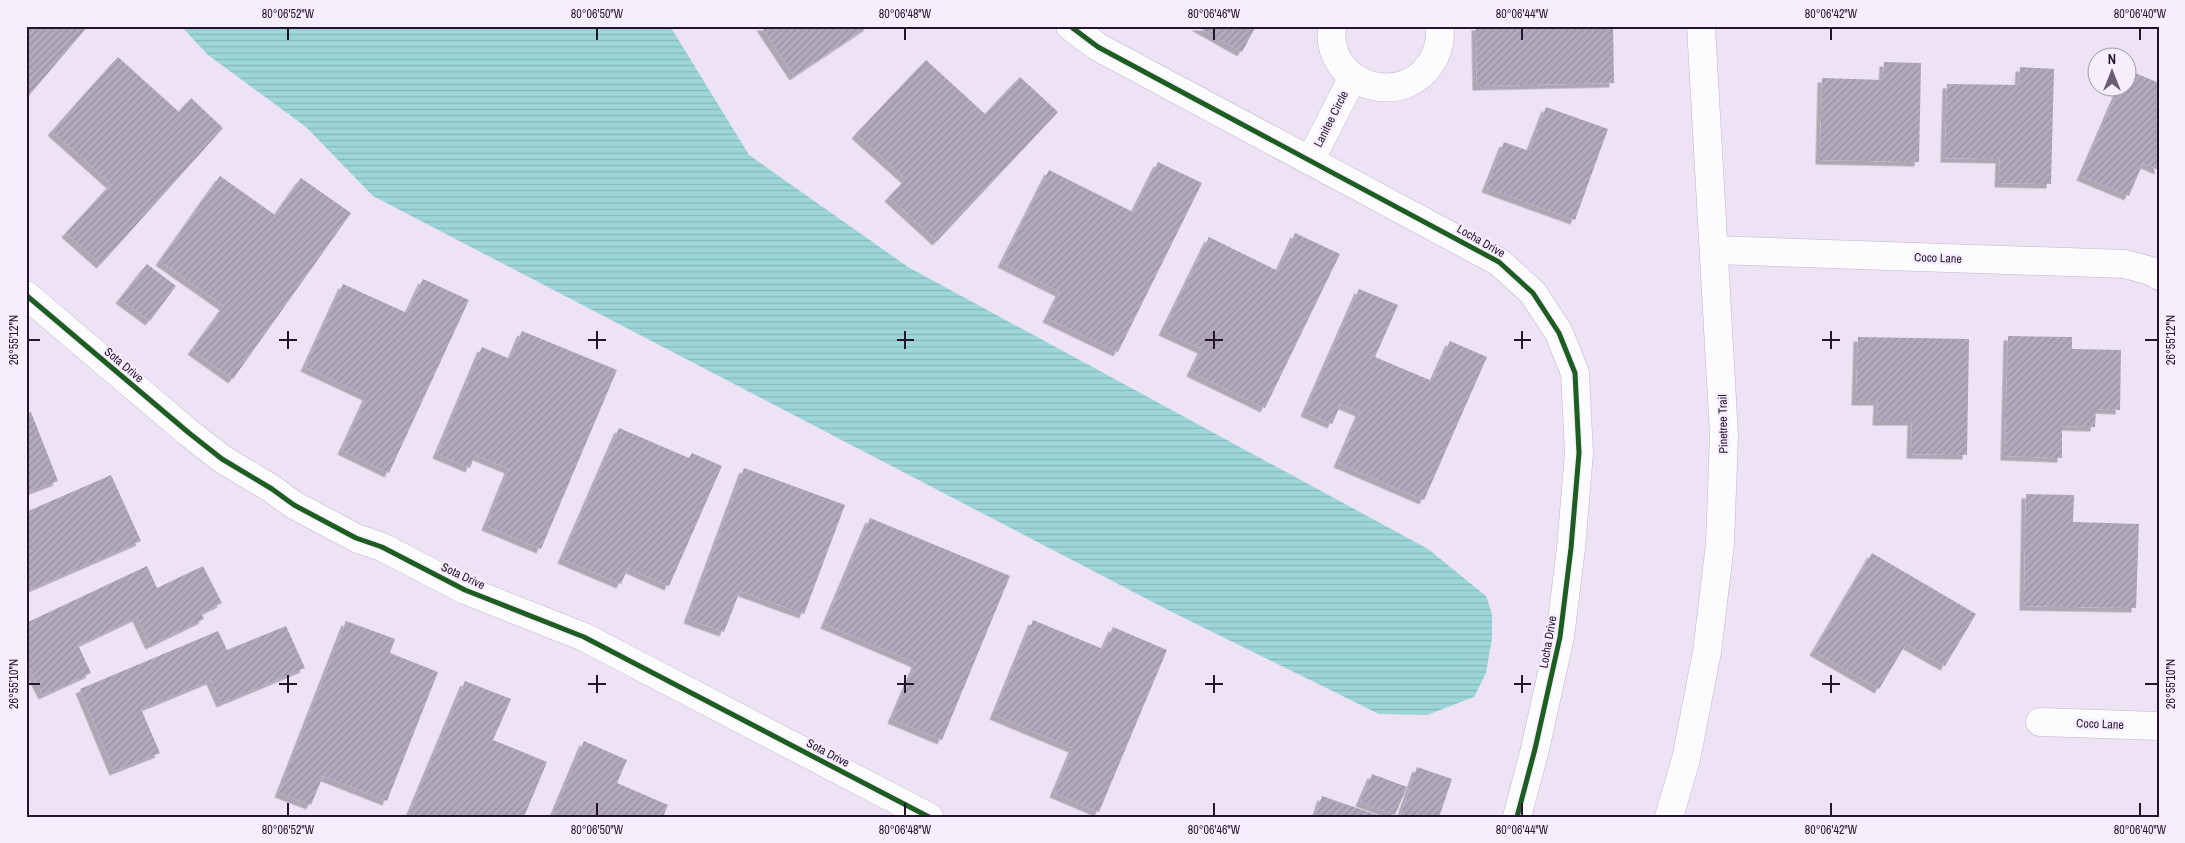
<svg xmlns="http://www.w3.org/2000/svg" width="2185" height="843" font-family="'Archivo Narrow',sans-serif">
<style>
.water{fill:url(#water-rules)}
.building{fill:url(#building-hatch);filter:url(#shadow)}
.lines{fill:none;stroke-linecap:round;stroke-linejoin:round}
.street-casing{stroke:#c1b5ca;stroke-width:29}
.street{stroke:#fcfbfd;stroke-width:28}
.cycleway-casing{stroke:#f7eefd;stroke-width:8}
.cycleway{stroke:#1b5e20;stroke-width:5}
.ticks{fill:none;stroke:#24142e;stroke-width:2}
.labels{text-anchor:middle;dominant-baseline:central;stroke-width:4.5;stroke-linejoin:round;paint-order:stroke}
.street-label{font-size:12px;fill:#24142e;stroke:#f7eefd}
.neatline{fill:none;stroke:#24142e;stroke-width:2}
.ticks-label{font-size:12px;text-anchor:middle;fill:#24142e}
</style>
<defs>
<pattern id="water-rules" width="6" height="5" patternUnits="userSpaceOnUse" patternTransform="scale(1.25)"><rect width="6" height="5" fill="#9cd6d9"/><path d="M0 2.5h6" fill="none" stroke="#86b7bb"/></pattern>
<pattern id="building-hatch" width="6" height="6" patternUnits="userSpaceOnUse" patternTransform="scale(1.25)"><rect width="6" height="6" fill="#b0aabc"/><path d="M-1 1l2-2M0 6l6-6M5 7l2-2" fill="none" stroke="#9791a2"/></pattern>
<filter id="shadow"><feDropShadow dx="-4.5" dy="4.5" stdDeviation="0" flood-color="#0004"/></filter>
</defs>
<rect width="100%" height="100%" fill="#ede3f4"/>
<path class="water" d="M181 26H670L749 155 908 267 1428 549 1486 596 1492 614V638L1486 673 1474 697 1427 715 1379 714 1172 612 373 196 306 127 208 55Z"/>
<path class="building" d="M26 26H88L26 99Z
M761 26H869L794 76Z
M1196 26H1256L1242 52Z
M1476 26H1613L1614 83 1477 86Z
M118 57 179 112 191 98 223 128 101 264 66 233 111 184 52 131Z
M926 60 985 114 1020 77 1058 112 937 241 889 197 906 179 856 134Z
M1884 62 1921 63 1919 162 1820 160 1822 78 1883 80Z
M2020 67 2054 69 2051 184 1999 183 2000 159 1945 158 1947 84 2019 85Z
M2128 70 2159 83V170L2143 163 2129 196 2081 176 2119 88H2128Z
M1546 107 1608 129 1575 220 1486 188 1504 142 1529 151Z
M1158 162 1202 183 1118 352 1047 318 1060 292 1002 263 1049 170 1133 212Z
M220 176 275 215 301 178 351 213 233 379 192 350 224 306 160 261Z
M1295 233 1340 254 1265 408 1191 372 1202 349 1163 331 1209 237 1278 271Z
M147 264 176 286 150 321 120 299Z
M423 279 469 300 389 473 342 450 367 396 305 367 343 284 407 313Z
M1359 289 1398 305 1375 357 1432 381 1450 341 1487 357 1424 500 1338 463 1360 412 1341 404 1332 424 1305 412Z
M522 331 617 370 541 549 486 526 509 469 475 455 470 468 437 454 482 347 510 359Z
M2008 336 2072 337V349L2121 350 2120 410 2096 409 2095 427 2062 426V458L2005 456Z
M1858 337 1969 339 1967 455 1911 454 1912 421H1877L1878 401H1856Z
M31 412 58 481 26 493V414Z
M619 428 689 458 692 453 722 466 669 586 628 568 621 584 562 559Z
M744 468 845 505 804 614 740 591 724 632 688 619Z
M111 475 141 541 26 591V512Z
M2026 494 2074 495 2073 522 2139 524 2136 608 2024 606Z
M870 518 1010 576 942 740 892 719 916 663 825 624Z
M1872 553 1976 614 1945 666 1906 644 1879 689 1814 651Z
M147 566 157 588 203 566 222 603 201 613 204 619 150 645 137 617 78 645 91 673 43 695 26 661V623Z
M1033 620 1103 649 1113 627 1167 650 1099 812 1054 793 1073 748 994 715Z
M346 621 395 639 390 653 438 672 387 801 323 776 311 805 279 793Z
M286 626 305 668 221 703 211 680 141 709 160 753 114 771 80 689 218 631 227 650Z
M465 681 511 699 493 740 547 762 524 817H408Z
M584 741 627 760 617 783 668 805 663 817H552Z
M1417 767 1452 779 1439 817H1400Z
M1372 774 1407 787 1395 815 1360 802Z
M1322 796 1380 816V817H1315Z"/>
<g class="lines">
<g class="street-casing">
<path id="street" d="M1070 26 1098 47 1499 262 1533 293 1559 333 1575 373 1579 453 1571 548 1560 637 1535 749 1517 817
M1332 26C1324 88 1408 112 1435 56 1439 47 1441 36 1439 26
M1310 161 1353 77
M1715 250 2125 264 2151 271 2159 276
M26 295 189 433 222 459 272 489 294 505 356 538 382 547 465 590 584 637 929 817
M2040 722 2159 726
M1669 817 1686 759 1707 652 1720 544 1724 435 1701 26"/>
</g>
<use href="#street" class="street"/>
<g class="cycleway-casing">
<path id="cycleway" d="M1070 26 1098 47 1499 262 1533 293 1559 333 1575 373 1579 453 1571 548 1560 637 1535 749 1517 817
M26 295 189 433 222 459 272 489 294 505 356 538 382 547 465 590 584 637 929 817"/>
</g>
<use href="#cycleway" class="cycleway"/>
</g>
<path class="ticks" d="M288 28V40M597 28V40M905 28V40M1214 28V40M1522 28V40M1831 28V40M2140 28V40M288 331V349M597 331V349M905 331V349M1214 331V349M1522 331V349M1831 331V349M28 340H40M279 340H297M588 340H606M897 340H914M1205 340H1223M1514 340H1531M1822 340H1840M2145 340H2158M288 675V693M597 675V693M905 675V693M1214 675V693M1522 675V693M1831 675V693M28 684H40M279 684H297M588 684H606M897 684H914M1205 684H1223M1514 684H1531M1822 684H1840M2145 684H2158M288 803V816M597 803V816M905 803V816M1214 803V816M1522 803V816M1831 803V816M2140 803V816"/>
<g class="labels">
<g class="street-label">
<text transform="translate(1331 119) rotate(-63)">Lanitee Circle</text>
<text transform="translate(1481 241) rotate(30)">Locha Drive</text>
<text transform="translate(1938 258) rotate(2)">Coco Lane</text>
<text transform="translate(124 365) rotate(40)">Sota Drive</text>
<text transform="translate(1723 424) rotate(-91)">Pinetree Trail</text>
<text transform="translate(463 576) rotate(25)">Sota Drive</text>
<text transform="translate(1548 642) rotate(-80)">Locha Drive</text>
<text transform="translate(2100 724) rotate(2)">Coco Lane</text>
<text transform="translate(828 753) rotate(28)">Sota Drive</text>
</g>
</g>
<rect width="2185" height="843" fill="none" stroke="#f7eefd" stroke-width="55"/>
<g transform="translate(2112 72)"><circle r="24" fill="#f7eefd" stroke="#a397aa"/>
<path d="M0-4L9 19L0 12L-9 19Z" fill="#6a5c73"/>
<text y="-8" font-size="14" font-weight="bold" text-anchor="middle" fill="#24142e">N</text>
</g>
<rect x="28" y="28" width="2130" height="788" class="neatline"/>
<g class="ticks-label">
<text x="288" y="18">80°06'52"W</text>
<text x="597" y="18">80°06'50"W</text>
<text x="905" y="18">80°06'48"W</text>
<text x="1214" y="18">80°06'46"W</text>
<text x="1522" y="18">80°06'44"W</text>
<text x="1831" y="18">80°06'42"W</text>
<text x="2140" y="18">80°06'40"W</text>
<text transform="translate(14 340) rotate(-90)" y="4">26°55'12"N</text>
<text transform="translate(2171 340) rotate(-90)" y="4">26°55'12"N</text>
<text transform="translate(14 684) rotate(-90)" y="4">26°55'10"N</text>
<text transform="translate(2171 684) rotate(-90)" y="4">26°55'10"N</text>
<text x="288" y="834">80°06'52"W</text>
<text x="597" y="834">80°06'50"W</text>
<text x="905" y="834">80°06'48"W</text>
<text x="1214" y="834">80°06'46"W</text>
<text x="1522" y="834">80°06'44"W</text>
<text x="1831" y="834">80°06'42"W</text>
<text x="2140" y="834">80°06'40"W</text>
</g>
</svg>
